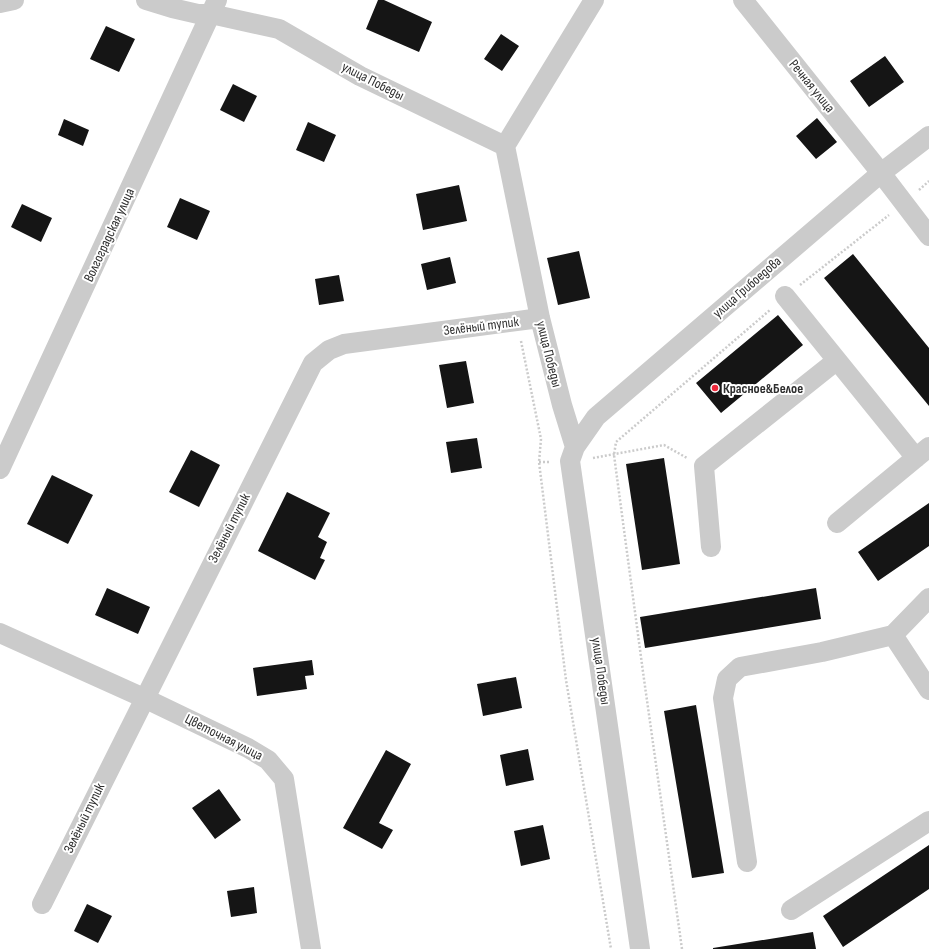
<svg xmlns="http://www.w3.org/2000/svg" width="929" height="949" font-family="'Sofia Sans Condensed',sans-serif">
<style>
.building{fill:#151515}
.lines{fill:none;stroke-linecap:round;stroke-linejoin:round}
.path{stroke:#cbcbcb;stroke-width:2.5;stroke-dasharray:2 2;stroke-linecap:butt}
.minor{stroke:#cbcbcb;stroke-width:20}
.poi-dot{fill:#ee273a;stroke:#fff;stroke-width:1.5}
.labels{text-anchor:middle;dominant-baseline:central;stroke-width:4;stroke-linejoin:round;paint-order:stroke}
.street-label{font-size:14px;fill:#2e2e2e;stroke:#fff}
.poi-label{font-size:14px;font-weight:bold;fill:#2e2e2e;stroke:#fff;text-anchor:start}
</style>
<rect width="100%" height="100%" fill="#fff"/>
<path class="building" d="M378 0H384L432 22 419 52 366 29Z
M106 26 135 39 119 72 90 59Z
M501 34 519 46 502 71 484 59Z
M885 56 904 82 869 107 850 81Z
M233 84 257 96 244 122 220 110Z
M817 118 837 142 816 159 796 136Z
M64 119 89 130 83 146 58 135Z
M308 122 336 135 324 162 296 150Z
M459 185 467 221 423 230 416 194Z
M180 198 210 211 197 240 167 227Z
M22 204 52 218 41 242 11 227Z
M579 251 590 298 558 305 547 258Z
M853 254 929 348V406L824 278Z
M450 257 456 283 427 290 421 264Z
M339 275 344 301 319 305 315 279Z
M778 315 803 345 721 413 696 383Z
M466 361 474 403 447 408 439 365Z
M477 438 482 468 451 473 446 442Z
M191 450 220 465 199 507 169 492Z
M664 458 680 564 642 570 626 464Z
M52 475 93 495 68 544 27 524Z
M287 492 330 513 318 537 327 542 320 558 325 560 315 580 258 551Z
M929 503V546L878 581 858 552Z
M107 588 150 607 138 634 95 615Z
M816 588 821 619 645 648 640 617Z
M312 660 314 675 305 676 307 689 257 696 253 668Z
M516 677 522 708 483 716 477 684Z
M696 705 724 873 692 878 664 711Z
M528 749 534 780 506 786 500 755Z
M386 750 411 764 379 823 393 830 382 849 343 828Z
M219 789 241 820 215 839 192 808Z
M543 825 550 859 521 866 514 831Z
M929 845V889L843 947 823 916Z
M254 887 257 913 231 917 227 891Z
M87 904 112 916 98 943 74 931Z
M813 932 816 949H713V948Z"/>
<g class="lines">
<path class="path" d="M919 190 929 181
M800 285 889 215
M521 341 541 439 539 462 566 680 611 949
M593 458 664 445 687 458
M539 462H550
M682 949 643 672 614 455 616 442 770 310"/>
<path class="minor" d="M146 0 172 8 198 14H211L279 29 360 76 505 146 540 318 562 405 575 447
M743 0 881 173 929 236
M0 3 14 0
M505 146 594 0
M785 296 916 458
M0 469 217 0
M837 523 929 447
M711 547 704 466 836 361
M0 633 144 698 248 748 268 760 284 779 311 949
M893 635 929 690
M747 862 723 698 727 679 740 667 822 652 893 635 929 598
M42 904 313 363 329 350 344 344 540 318
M791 910 929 821
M640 949 570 461 575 447 596 417 881 173 929 136"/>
</g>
<circle class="poi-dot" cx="715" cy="388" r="4"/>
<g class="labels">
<g class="street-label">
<text transform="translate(373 81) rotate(27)">улица Победы</text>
<text transform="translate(812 86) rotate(51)">Речная улица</text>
<text transform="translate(109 235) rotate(-65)">Волгоградская улица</text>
<text transform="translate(747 287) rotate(-41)">улица Грибоедова</text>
<text transform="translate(481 326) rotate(-7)">Зелёный тупик</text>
<text transform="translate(549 354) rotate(76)">улица Победы</text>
<text transform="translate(229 528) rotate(-63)">Зелёный тупик</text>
<text transform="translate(601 671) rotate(82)">улица Победы</text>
<text transform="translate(224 737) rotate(27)">Цветочная улица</text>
<text transform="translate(84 818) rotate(-64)">Зелёный тупик</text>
</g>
<g class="poi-label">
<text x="723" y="388">Красное&amp;Белое</text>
</g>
</g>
</svg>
